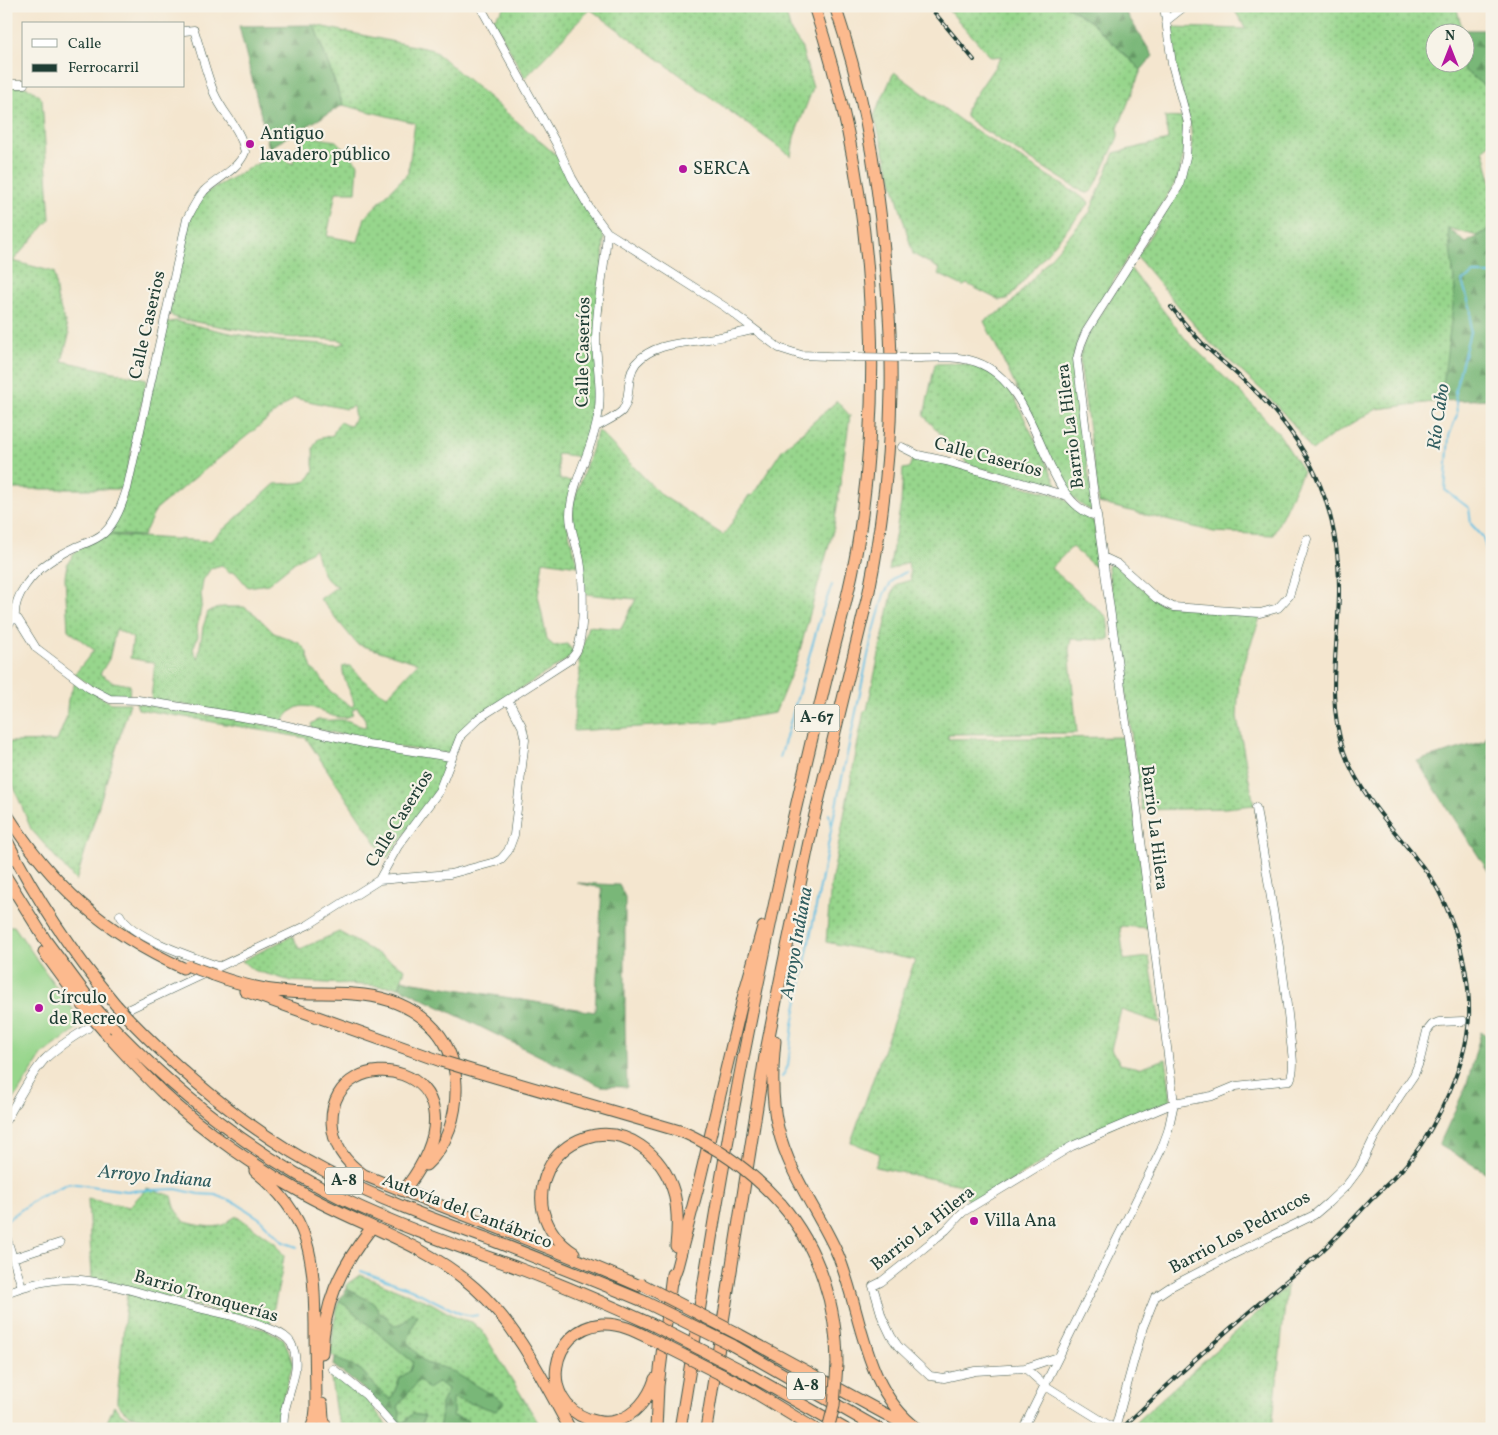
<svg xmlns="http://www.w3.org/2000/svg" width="1498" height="1435" font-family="Vollkorn,serif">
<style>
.grass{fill:url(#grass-dots);stroke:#5b8a60;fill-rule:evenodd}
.forest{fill:url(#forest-firs);stroke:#4c7a56}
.garden{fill:#97d68c;stroke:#5b8a60}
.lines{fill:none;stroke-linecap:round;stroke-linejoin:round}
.stream{stroke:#66c1e4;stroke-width:2}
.highway-tunnel{stroke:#c9c4b0;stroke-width:11;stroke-dasharray:11 5.5;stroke-linecap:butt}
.minor-casing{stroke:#3f564b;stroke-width:9}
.highway-casing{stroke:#3f564b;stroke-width:13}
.minor{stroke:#fff;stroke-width:8}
.highway{stroke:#fcba8e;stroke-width:11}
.rail-casing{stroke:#1f3d34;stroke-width:4}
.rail{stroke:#f7f3e8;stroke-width:2;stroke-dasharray:5.5;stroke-linecap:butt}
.minor-bridge-casing{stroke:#3f564b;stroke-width:9;stroke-linecap:butt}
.highway-bridge-casing{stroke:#3f564b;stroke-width:13;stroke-linecap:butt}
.minor-bridge{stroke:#fff;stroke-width:8}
.highway-bridge{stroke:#fcba8e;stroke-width:11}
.poi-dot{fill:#b5179e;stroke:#f7f3e8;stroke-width:2}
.labels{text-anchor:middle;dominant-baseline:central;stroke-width:4.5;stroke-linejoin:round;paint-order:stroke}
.shield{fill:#f7f3e8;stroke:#60746a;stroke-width:1}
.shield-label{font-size:16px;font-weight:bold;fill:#1f3d34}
.poi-label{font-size:18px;fill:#1f3d34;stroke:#f7f3e8;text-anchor:start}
.street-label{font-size:18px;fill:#1f3d34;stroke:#f7f3e8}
.water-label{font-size:19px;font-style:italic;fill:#315e60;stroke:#f7f3e8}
</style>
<defs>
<pattern id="grass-dots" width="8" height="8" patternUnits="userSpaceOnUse" patternTransform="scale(1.25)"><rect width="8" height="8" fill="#97d68c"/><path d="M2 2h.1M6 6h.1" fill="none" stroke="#7baf73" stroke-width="1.8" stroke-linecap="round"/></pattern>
<pattern id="forest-firs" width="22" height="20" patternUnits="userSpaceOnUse" patternTransform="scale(1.25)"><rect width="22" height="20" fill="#79b778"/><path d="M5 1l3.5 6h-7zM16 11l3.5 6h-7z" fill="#639663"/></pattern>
</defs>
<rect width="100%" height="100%" fill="#f7f3e8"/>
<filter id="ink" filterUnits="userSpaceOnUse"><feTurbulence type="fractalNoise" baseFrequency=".02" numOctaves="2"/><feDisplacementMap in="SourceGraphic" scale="10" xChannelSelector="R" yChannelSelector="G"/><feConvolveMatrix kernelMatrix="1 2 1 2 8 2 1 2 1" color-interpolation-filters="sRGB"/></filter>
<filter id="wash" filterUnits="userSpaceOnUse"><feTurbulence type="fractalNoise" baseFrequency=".0096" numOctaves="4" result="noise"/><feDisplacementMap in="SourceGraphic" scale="20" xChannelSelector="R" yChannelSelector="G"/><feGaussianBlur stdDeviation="1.12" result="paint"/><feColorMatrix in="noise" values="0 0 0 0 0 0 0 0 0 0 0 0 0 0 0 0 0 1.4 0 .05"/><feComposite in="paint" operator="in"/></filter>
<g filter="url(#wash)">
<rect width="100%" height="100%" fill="#f4e6cf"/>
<path class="grass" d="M6 6 10 87C27 86 29 86 42 99L50 219 13 261 54 272 57 298 69 335 62 361 147 379 123 489H6Z
M506 6H784L791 32 801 46 813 88 794 137 791 156 590 9 525 78 493 19Z
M945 6H1067L1091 22 1141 70 1118 128V137L1093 190 1088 193 1083 192 979 127 966 117V109L1002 56 991 57Z
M1232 6H1456L1463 32H1436V62L1462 63 1464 70 1492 92V142L1483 149C1492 180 1495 198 1488 230L1477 236 1448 228 1455 289 1450 356 1441 401 1377 409 1334 434 1312 451 1293 424 1266 394 1208 341 1137 257 1183 183 1189 167 1192 148 1191 128 1178 77 1173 51 1171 27 1246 29Z
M314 25 433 50 555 154 560 157 602 231 604 239 596 409 592 429 582 460 575 456 557 454 560 480 575 481C572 493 567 508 567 520 568 536 575 551 578 566L543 561 538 595 547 640 554 646 567 644 574 652 568 659 477 716 450 754 397 747 312 728 311 724 319 719C328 722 334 719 343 720 351 720 358 727 366 727L365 719 357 707 353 709 352 715C327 728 306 684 282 722L151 699 155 663 130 658 133 638 116 629 109 659 100 674 113 682 130 685 129 697C102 695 95 690 75 674L94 650 68 630 65 577 67 564 77 550 105 535 210 541 275 484 298 483 307 481 314 470C312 464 314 456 313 448L318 439 333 435 336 427 340 422 346 425 351 426 355 417 353 406 346 409 294 398 156 509 143 536 108 534 122 509 166 323 175 321 235 334 278 341 338 345 346 343 340 340 280 337 179 319 172 316 169 312 189 218 198 201 210 190 264 160 266 155 283 149 286 161 293 164 296 147 306 136 336 141 358 164 356 192H336L327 236 358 242 365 217 408 173 415 123 343 105ZM315 549C320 564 321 581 338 586L320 599 357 644 418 663 387 696C373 688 360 680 351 666H343C341 678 352 692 354 704L352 707 330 691 320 676 312 669 306 650 299 643 274 633 256 615 244 607H222L208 612 203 627 198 659 193 649 198 636 197 627 202 603 201 594 203 580 211 568 222 565 228 572H235L248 587 268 584 296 561Z
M894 72 964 123 1088 201 1089 204 1086 207 1008 299 999 300 967 284 963 286 938 274 940 269 913 254 874 116Z
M1165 117 1183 118C1185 140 1184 158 1178 178L1082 331C1073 350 1073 361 1075 382L1094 511C1082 508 1074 499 1066 490L984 321 1007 308 1090 212 1114 153 1168 140Z
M1130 268 1187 341 1246 398 1279 434 1303 471 1273 535 1214 532 1099 503 1080 363 1081 352 1085 339Z
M957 363C972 365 987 369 999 379 1014 391 1021 412 1029 428 1040 449 1050 470 1060 491L969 465 924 416 935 364Z
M837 401 850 416 834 527 798 657 775 713 718 722 574 731 575 697 580 674 579 661 588 626 621 629 636 599 585 594 573 529V504L598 430 660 494 723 535 728 529 749 495 752 496 782 450Z
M913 457 957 466 1001 481 1050 493 1063 498 1085 517 1094 521 1101 572 1072 547 1051 568 1107 617 1110 640 1071 639 1069 650 1077 733 948 734V739L1125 737 1149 928 1121 926 1120 929 1124 960 1149 957 1160 1023 1121 1010 1111 1049 1120 1064 1139 1068 1166 1059 1171 1100 1074 1143 974 1203C965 1200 962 1194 962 1185L875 1167 880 1154 851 1142 915 960 826 942 831 884 864 711 867 710 892 594 897 584 911 580 908 562 889 570 901 503 903 469 909 468Z
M1110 564H1115L1159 603 1261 615 1239 677 1237 717 1254 805 1225 808 1142 810 1108 567Z
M76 681 111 703H130L76 881 31 829 9 775V742L57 741 66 719 68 699Z
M136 703 272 726 429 755 448 760 439 787 387 859 306 738 138 709Z
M339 932 405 969 399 987 291 981 253 970 242 961 292 936 300 949Z
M147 1188 172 1196 176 1211 185 1222C197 1225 212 1229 223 1225 228 1222 232 1218 237 1216L275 1243 284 1256 281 1275 270 1325 92 1278 88 1199 129 1207Z
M360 1275 431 1303 457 1318 472 1322 482 1331 542 1429H469L467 1420 453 1416 452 1397 496 1411 504 1402 448 1369 425 1363 407 1342 417 1316 402 1324 393 1325 385 1315 380 1314 374 1303 347 1289V1284Z
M1287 1286 1272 1429H1128Z
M127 1293 267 1330 284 1339 293 1364 280 1409 279 1429H182L130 1415 124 1411 117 1403V1399Z
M339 1300 413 1362 410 1371 400 1378 391 1400 379 1390 361 1370 343 1363 331 1355 334 1323Z
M330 1371 363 1395 390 1429H342L336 1415Z
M419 1380 439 1382 448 1389 441 1404V1418L439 1429H421L424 1416 412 1414 404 1423 399 1420 400 1412 398 1407C404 1396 412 1389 419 1380Z
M114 1406 119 1412 125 1416 170 1429H104Z"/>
<path class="forest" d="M1067 6H1122L1153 56 1141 70 1091 22Z
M314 25 343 105 269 148 239 26Z
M1463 30H1485L1492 33V92L1464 70 1462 63 1466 62V32H1463Z
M1492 213V399L1441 401 1455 289 1448 228 1466 243 1488 230Z
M1492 719V877L1417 761 1485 741Z
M577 883 619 885 625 897V1027L627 1087 601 1086 399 987 402 980 595 1012 602 888Z
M1481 1032 1492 1040V1176L1439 1145 1467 1084Z
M347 1289 374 1303 380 1314 385 1315 393 1325 402 1324 412 1313 417 1316 407 1342 425 1363 448 1369 505 1402 496 1411 453 1398V1416L467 1420 469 1429H439L441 1418V1404L448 1389 439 1382 428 1389 419 1380C412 1390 404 1396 398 1407L400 1412 399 1420 404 1423 412 1414 424 1416 421 1429H399L367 1392 334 1366 335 1358 361 1370 379 1390 391 1400 400 1378 410 1371 413 1362 339 1300Z"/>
<path class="garden" d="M6 926H14L60 993 84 1023 42 1055 6 1112Z"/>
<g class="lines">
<path class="stream" d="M1492 274H1474L1462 281 1471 310 1470 332 1455 390 1457 415 1449 436 1445 490 1469 508 1471 524 1483 537 1492 572
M780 758 822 611 832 585
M832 825 870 646 884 594 894 578 906 572
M782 1077 788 1066 793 1025 832 825 829 814
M6 1221 37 1198 69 1183 126 1191 176 1189 198 1194 216 1195 236 1203 259 1218 283 1242 297 1247
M361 1271 411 1289 459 1313 472 1316 478 1315"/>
</g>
</g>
<g filter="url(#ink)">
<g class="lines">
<path class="highway-tunnel" d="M369 1231 408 1185"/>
<g class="minor-casing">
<path id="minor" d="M480 6 556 143 572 178 590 209 607 232 725 307 779 348 801 355 853 357
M1166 21 1185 6
M6 84H24
M911 358C932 358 956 355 976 362 1043 385 1040 504 1097 516
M596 427C604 422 615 418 622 411 632 399 625 378 636 363 653 343 684 343 708 339 723 337 738 333 753 330
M902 447 918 455 946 461 1067 496
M1103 557 1118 564 1156 598 1173 607 1260 613 1278 608 1289 596 1307 539
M15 618C14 606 18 596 25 586 38 567 55 557 76 547 86 543 96 540 104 533 116 522 122 504 127 489L187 219C192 209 197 199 204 191 217 178 238 170 245 152 241 129 223 114 214 93 206 73 201 51 194 30L184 31
M6 630 11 620 18 619 36 648 89 688 110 699 138 700 266 721 368 744 451 757
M379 880 398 846 439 791 461 735 479 718 571 659C573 656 576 653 577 650 585 631 584 572 578 552 575 540 570 528 570 515 571 483 591 453 597 421 603 394 597 368 596 342 596 305 605 269 607 232
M120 915C130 937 195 958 218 966
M129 1009 308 925 379 880 450 874 495 862 501 859 508 851 514 835 525 740 522 726 508 700
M6 1120C18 1100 29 1077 44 1060 57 1047 73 1037 88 1028
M6 1236 22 1287
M13 1258 60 1243
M6 1293C30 1284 55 1277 81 1280 113 1283 146 1295 177 1303 209 1311 243 1316 273 1330 280 1333 287 1337 291 1343 306 1372 280 1400 284 1429
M1058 1357 1025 1368 975 1371 944 1378 930 1376 898 1346 891 1336 882 1317 873 1286 881 1282 919 1252 946 1230 963 1212 1072 1146 1174 1103 1212 1096 1236 1086 1290 1080C1296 1068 1291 1048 1290 1034 1283 958 1268 884 1256 808
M1025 1368 1044 1385 1115 1429
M333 1369 366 1395 396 1429
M1023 1429 1161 1150 1168 1131 1174 1103 1128 737 1092 480 1077 359 1081 344 1086 332 1179 186 1186 157 1188 123 1172 64 1164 6
M1115 1429 1143 1327 1155 1297 1170 1287 1234 1254 1314 1215 1328 1203 1347 1185 1359 1169 1374 1138 1399 1097 1414 1075 1420 1060 1427 1031 1432 1025 1439 1022 1463 1021"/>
</g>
<g class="highway-casing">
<path id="highway" d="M6 813C52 886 104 932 183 968
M6 839C36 899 73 954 116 1005
M6 877 46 941 98 1011
M44 952 91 1016
M214 975C238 984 263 990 288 992 314 994 339 992 364 995 414 1001 455 1033 456 1085 457 1114 448 1145 426 1165
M245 991 441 1061
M128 1018C187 1079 252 1133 327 1172 380 1200 436 1220 491 1240 542 1260 593 1280 643 1301
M115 1029C182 1098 257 1157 345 1200 401 1227 460 1247 518 1268 563 1285 607 1304 651 1324
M104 1031C123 1052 143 1074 164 1094 203 1131 259 1169 306 1195 362 1226 426 1244 475 1288 517 1325 543 1380 570 1429
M775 1041C772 1070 771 1100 778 1128 789 1175 819 1212 838 1255 862 1313 863 1389 918 1429
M464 1068 683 1132
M255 1171C311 1216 314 1258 315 1325 315 1353 316 1381 316 1409L315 1418 311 1429
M408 1185C498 1062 330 1035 332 1122 333 1146 345 1162 364 1175 456 1213 549 1246 640 1286
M781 1204C819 1248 837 1306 837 1364
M574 1253C558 1243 548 1229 543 1211 540 1197 542 1183 548 1170 555 1155 569 1143 584 1138 625 1124 663 1154 674 1193 678 1210 678 1228 676 1246
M672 1281 677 1267 699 1183 744 994 763 927
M738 1334 911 1428
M649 1338C635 1331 619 1323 602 1324 549 1329 539 1401 588 1419 597 1422 606 1424 615 1421 635 1416 649 1398 655 1379
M732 1345 879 1429
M322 1353C324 1304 339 1270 369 1231
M745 1372 845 1429
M744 1386 815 1429
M322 1404 323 1418 326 1429
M656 1429 658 1386 672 1274
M680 1429C695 1340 708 1252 724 1163 739 1072 758 982 777 892 793 818 810 745 828 672 840 625 853 578 860 530 885 355 870 175 814 6
M706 1429 765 1056 783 966 812 827 869 591C882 525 890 458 891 391 892 345 888 298 884 251 877 168 862 86 835 6"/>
</g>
<use href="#minor" class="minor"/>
<use href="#highway" class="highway"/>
<g class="rail-casing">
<path id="rail" d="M929 6 974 60
M1121 1429C1160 1392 1200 1354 1241 1319 1267 1296 1294 1275 1320 1253 1338 1236 1355 1217 1372 1199 1385 1186 1399 1174 1410 1160 1438 1124 1467 1063 1469 1017 1470 988 1464 957 1455 930 1449 913 1442 895 1432 880 1427 871 1418 862 1412 853 1386 821 1358 790 1344 752 1325 695 1339 646 1339 589 1339 514 1315 453 1263 399 1246 381 1226 365 1207 348 1194 336 1183 321 1171 307"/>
</g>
<use href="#rail" class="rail"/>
<g class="minor-bridge-casing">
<path id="minor-bridge" d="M853 357 911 358"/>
</g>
<g class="highway-bridge-casing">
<path id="highway-bridge" d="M189 966 214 975
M116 1005 128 1018
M98 1011 115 1029
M91 1016 104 1031
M441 1061 464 1068
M683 1132C721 1149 753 1173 781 1204
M641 1284 738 1334
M643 1301 732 1345
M651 1324 745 1372
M649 1338 744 1386
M828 1429 834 1406 837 1364"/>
</g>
<use href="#minor-bridge" class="minor-bridge"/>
<use href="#highway-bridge" class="highway-bridge"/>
</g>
</g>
<g class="poi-dot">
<circle cx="250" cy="144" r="5"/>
<circle cx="683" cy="169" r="5"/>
<circle cx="39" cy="1008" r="5"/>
<circle cx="974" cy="1221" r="5"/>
</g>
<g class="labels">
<g class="shield">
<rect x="794.5" y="704.5" width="45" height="27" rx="4"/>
<rect x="325" y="1167.5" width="38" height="27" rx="4"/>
<rect x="787" y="1372.5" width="38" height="27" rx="4"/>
</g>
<g class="shield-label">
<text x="817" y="718">A-67</text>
<text x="344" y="1181">A-8</text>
<text x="806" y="1386">A-8</text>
</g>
<g class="poi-label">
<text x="260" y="134">Antiguo<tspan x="260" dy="21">lavadero público</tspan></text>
<text x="693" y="169">SERCA</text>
<text x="49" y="998">Círculo<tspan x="49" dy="21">de Recreo</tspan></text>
<text x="984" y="1221">Villa Ana</text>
</g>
<g class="street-label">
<text transform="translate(148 325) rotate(-77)">Calle Caserios</text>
<text transform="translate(584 352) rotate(-89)">Calle Caseríos</text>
<text transform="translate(1071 426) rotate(-97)">Barrio La Hilera</text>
<text transform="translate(988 458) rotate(15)">Calle Caseríos</text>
<text transform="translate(400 819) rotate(-58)">Calle Caserios</text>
<text transform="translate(1154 828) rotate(83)">Barrio La Hilera</text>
<text transform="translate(467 1212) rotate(21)">Autovía del Cantábrico</text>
<text transform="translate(923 1229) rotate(-38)">Barrio La Hilera</text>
<text transform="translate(1240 1233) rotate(-28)">Barrio Los Pedrucos</text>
<text transform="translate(206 1297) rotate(16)">Barrio Tronquerías</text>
</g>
<g class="water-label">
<text transform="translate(1439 417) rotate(-82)">Río Cabo</text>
<text transform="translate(797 943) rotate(-80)">Arroyo Indiana</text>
<text transform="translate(155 1177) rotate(5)">Arroyo Indiana</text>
</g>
</g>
<rect width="1498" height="1435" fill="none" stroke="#f7f3e8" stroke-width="25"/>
<rect x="22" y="22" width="162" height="65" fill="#f7f3e8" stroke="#a1aaa0"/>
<rect x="32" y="39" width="25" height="8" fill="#ffffff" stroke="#a1aaa0"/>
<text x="68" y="48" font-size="15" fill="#1f3d34">Calle</text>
<rect x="32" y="64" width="25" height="8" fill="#1f3d34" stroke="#a1aaa0"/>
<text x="68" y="72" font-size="15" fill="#1f3d34">Ferrocarril</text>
<g transform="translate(1450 48)"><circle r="24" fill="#f7f3e8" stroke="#a1aaa0"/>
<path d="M0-4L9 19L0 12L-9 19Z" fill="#b5179e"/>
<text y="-8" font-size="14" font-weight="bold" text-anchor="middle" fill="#1f3d34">N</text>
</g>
</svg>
